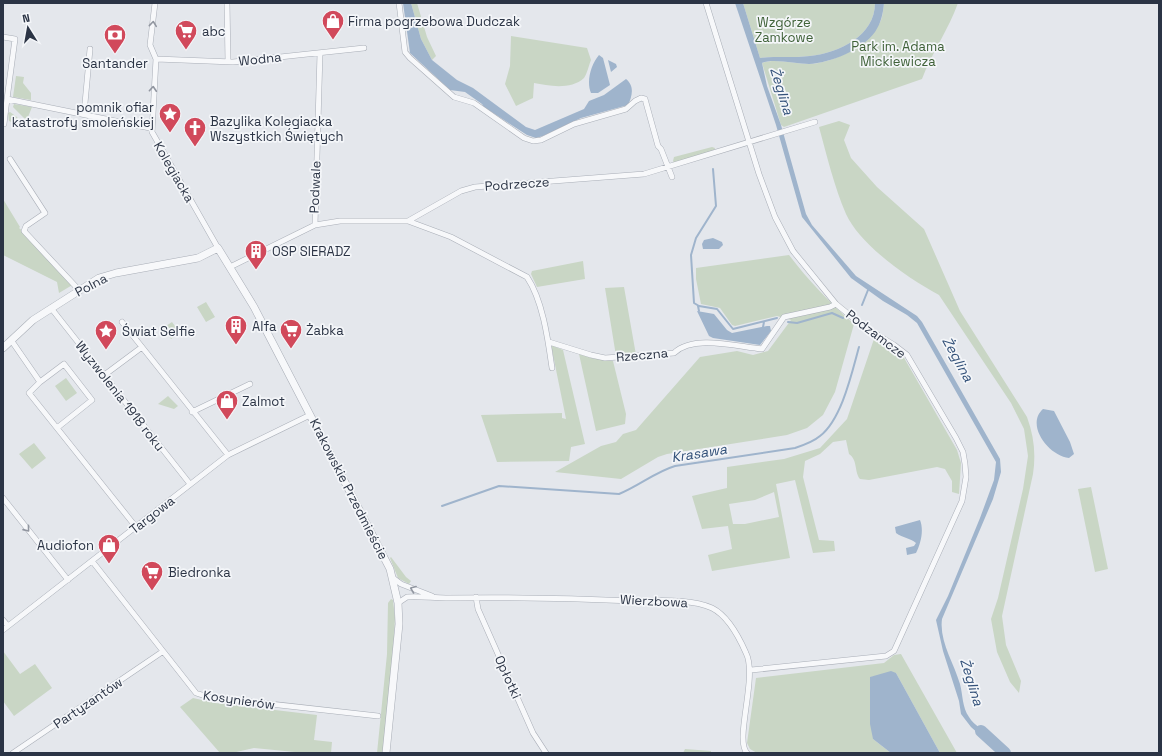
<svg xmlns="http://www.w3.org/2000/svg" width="1162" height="756" font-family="'Space Grotesk',sans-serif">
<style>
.green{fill:#c9d6c5;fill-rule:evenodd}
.water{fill:#9fb4cc}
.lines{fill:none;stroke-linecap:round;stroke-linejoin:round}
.stream{stroke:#9fb4cc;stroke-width:2}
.river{stroke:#9fb4cc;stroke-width:12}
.minor-casing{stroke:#a9aeb7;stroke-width:6}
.tertiary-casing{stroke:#a9aeb7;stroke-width:8}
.minor{stroke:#f7f8fa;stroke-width:5}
.tertiary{stroke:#f7f8fa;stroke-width:7}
.oneway{stroke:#9196a0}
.labels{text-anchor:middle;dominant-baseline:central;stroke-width:3.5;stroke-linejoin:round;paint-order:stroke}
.poi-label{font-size:13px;fill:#2b3445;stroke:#f4f6f9;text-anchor:start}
.park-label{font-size:13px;fill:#3f6138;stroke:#f4f6f9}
.street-label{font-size:13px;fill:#2b3445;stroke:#f4f6f9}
.water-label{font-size:14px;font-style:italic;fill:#34527a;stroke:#f4f6f9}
</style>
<rect width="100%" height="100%" fill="#e4e7ec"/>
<path class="green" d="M411 3H417L427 37 436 56 432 60 421 39Z
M743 3H875C875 36 839 53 810 56 793 58 776 56 760 58Z
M884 3H958C949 29 932 52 922 79L784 127 781 125 762 63C776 58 794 64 809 64 834 63 866 46 879 24 883 18 883 10 884 3Z
M511 36 587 48 591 60C589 65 587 74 584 78 571 90 549 86 534 83L533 98 516 106 505 84 510 66Z
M16 76 24 77 23 83 31 93V100L13 97Z
M14 104 32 107 28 117 25 119 13 107Z
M10 112 17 117 20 123H14L9 121 8 113Z
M839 121 850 125 844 140 851 158 877 187 924 229 960 311 1027 417C1034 436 1036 454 1033 474L1002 616 1006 645 1021 681 1019 693 1010 682 997 652 991 619 998 598 1023 489 1028 456 1024 429 1011 403 939 295C909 279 860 245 846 214 834 186 827 156 819 127Z
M712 147 715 148 714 151 674 163 673 161 674 157Z
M3 199 20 227 19 228 37 243 74 284 59 293 57 282 3 255Z
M789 255C808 280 830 303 854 324L835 392 823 415 807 428 787 435 667 454 658 457 621 479 555 472 601 446 616 442 623 434 636 430 700 357 737 351 753 355 768 351 791 320 777 316 735 326 732 325 720 308 701 304 696 279V268Z
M583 261 585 279 537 287 531 274 532 271Z
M624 287 636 355 616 356 605 288Z
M206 302 215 317 206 322 197 307Z
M172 322 180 333 171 339 163 328Z
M877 330 903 356 957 450 961 463 959 494 952 492V481L945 469 937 467 869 480 860 479C854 472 858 460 849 454L846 440 833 442 820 454 805 461 803 477 819 540 834 541 835 551 813 553 795 480 776 484 790 558 712 571 708 555 732 549 728 526 702 529 692 496 727 488V467L784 459 820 448 847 419ZM774 492 779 517 745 524H733L729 504 755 500Z
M551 345 563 350 585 444 571 447 569 461 497 462 481 415 562 413V418L566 419Z
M579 354 595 359 596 358 613 361 626 414 625 424 596 431Z
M66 378 77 393 66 401 55 386Z
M168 396 178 406 174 409 158 404Z
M34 443 46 458 32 469 19 454Z
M1091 487 1108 569 1095 572 1078 489Z
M391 557 406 577 411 581 409 584 398 578 390 558Z
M391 599 393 600 395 618 394 639 383 753H377L387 654 388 603Z
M3 651 20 674 35 664 52 688 14 716 3 701Z
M901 654 957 753H940L896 673 871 677 873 739 891 753H757L750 749 747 743 756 678 884 663 894 655Z
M193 698 215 703 317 715 314 740 332 742 331 753H305L254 748 232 753H220L180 707Z
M685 749 711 751V753H683Z"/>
<path class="water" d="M403 3H411L421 39 432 60 457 80 473 88 526 127 535 130 584 109 589 101 604 95 626 79C635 86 632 97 628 105L581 118 543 136 536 138 527 135 484 107 482 104 465 92 450 90 410 53Z
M735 3H743L760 58C777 56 794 58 810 56 839 53 875 36 875 3H884C883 14 881 23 875 32 862 50 830 63 809 64 796 64 773 58 762 63L767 86 781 125 806 214 812 225 856 276 917 316 922 322 1000 459 1001 472 993 499 942 619C939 641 954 663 960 684 963 695 962 707 969 717 974 726 987 732 995 738L990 744 971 727 961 714 959 701 943 651 936 620 948 596 980 518 994 480 996 462 917 323 907 315 883 301 851 278 802 217 776 125Z
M599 55 603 58 610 85 598 93H591C586 82 591 64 599 55Z
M608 60 616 64 617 67 611 72Z
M713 238 722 242 723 245 719 249H703L702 244 704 240Z
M697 311 714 314 727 330 732 333 767 326H770L771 331 760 345 713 338 709 336Z
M1043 409 1054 411 1070 442 1074 454 1069 458C1049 456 1025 425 1043 409Z
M920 520C924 530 921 543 916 553L907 555 906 548 914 546 916 543C910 538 903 538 896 533L895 527Z
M891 671 896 673 940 753H891L873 739 870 724V677Z"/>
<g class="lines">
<path class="stream" d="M713 169 716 206 696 238 691 255 694 303 699 306 717 309 733 329 777 318
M862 305 868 290
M698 306 699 311
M788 322 797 323 832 313 843 318
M763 327 764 322
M442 506 499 486 619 494C639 486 655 472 675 466L795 448C804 445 813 442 820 436 842 419 852 372 859 347"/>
<path class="river" d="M981 731 1005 753"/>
<g class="minor-casing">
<path id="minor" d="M155 3 150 45 156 59 152 132 218 248
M227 3 228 62
M399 3 405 52 410 58 454 97 474 103 524 138 533 141 541 140 574 124 626 109 635 101 641 98 645 99 658 146 661 149 672 177
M706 3 759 174 775 217 793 251 836 304 863 326 894 345 907 355 956 438 963 452 965 464 966 477 962 501 894 651 886 656 751 670
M3 37 15 39 7 99 150 128
M156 59 233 62 364 48
M84 114 90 49
M4 124 7 99
M10 159 45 213 26 226 24 231 79 290
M408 221 451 237 527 277C543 301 548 340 552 368
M315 225 320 53
M230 267 315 225 340 221H408L461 191 475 187 644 174 815 122
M51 308 190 484
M122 322 228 455
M11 340 40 382 29 393 136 527
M549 342 591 355 605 358 674 353C694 334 738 347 762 349L784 317 830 307 836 304
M103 376 142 347
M40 382 64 364 92 400 57 428
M192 412 250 384
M3 498 68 580
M92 561 196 693 208 697 378 716
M393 578 401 584 432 596
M476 597 478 609 533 733 546 753
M398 603 407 597C420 596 433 598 446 598 509 597 571 598 634 601 656 601 691 598 712 608 728 616 739 637 746 653 758 677 734 740 747 753
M3 620 8 626
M3 630 228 455 310 415
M13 753 162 652"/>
</g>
<g class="tertiary-casing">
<path id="tertiary" d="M3 348 33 320 99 278 116 273 198 258 218 248 254 307 390 569 398 603 399 624 386 753"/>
</g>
<use href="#minor" class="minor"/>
<use href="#tertiary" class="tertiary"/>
</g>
<defs><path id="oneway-chevron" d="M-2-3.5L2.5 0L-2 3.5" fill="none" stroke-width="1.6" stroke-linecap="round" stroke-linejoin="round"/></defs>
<g class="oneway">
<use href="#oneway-chevron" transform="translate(153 24) rotate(-84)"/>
<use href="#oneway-chevron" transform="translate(153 89) rotate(-86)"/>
<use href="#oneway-chevron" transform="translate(27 529) rotate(51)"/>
<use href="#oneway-chevron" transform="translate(413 589) rotate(-159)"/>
</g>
<defs>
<g id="shop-pin" transform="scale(1.15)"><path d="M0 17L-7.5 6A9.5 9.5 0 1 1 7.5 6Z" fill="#d1495b" stroke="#f4f6f9"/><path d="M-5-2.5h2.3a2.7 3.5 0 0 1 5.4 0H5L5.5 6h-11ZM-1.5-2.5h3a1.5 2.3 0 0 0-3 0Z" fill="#fff"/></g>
<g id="supermarket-pin" transform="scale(1.15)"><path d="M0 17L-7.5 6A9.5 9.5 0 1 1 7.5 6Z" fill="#d1495b" stroke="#f4f6f9"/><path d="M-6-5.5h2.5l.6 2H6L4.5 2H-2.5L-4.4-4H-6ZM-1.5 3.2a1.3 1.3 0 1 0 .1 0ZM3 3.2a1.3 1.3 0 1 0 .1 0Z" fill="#fff"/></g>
<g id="bank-pin" transform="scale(1.15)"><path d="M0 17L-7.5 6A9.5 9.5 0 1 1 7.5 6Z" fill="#d1495b" stroke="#f4f6f9"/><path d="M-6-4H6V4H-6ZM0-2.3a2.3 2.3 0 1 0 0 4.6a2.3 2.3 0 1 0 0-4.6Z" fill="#fff"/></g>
<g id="sight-pin" transform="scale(1.15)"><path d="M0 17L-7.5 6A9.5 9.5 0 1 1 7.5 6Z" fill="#d1495b" stroke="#f4f6f9"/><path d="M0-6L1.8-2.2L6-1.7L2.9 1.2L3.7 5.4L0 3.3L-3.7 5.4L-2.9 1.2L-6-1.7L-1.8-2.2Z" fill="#fff"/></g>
<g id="church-pin" transform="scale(1.15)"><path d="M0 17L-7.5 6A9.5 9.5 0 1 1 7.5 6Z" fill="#d1495b" stroke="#f4f6f9"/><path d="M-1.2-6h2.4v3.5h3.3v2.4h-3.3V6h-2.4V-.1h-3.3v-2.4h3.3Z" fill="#fff"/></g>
<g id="building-pin" transform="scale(1.15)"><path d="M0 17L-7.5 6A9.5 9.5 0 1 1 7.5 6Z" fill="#d1495b" stroke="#f4f6f9"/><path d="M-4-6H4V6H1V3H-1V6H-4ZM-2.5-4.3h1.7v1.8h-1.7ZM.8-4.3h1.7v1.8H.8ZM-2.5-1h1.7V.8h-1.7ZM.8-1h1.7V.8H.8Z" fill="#fff"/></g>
</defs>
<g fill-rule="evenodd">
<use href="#shop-pin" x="333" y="21"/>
<use href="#supermarket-pin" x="186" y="31"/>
<use href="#bank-pin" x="115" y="35"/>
<use href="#sight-pin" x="170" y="114"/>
<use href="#church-pin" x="195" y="128"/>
<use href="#building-pin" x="256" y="251"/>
<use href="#building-pin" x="236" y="326"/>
<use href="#supermarket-pin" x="291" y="330"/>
<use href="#sight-pin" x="106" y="331"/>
<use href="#shop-pin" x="227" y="401"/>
<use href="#shop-pin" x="109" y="545"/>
<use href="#supermarket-pin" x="152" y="572"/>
</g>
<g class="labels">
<g class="poi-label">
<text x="348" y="21">Firma pogrzebowa Dudczak</text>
<text x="202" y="31">abc</text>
<text x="115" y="63" text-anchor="middle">Santander</text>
<text x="154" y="107" text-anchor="end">pomnik ofiar<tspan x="154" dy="15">katastrofy smoleńskiej</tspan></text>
<text x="210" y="121">Bazylika Kolegiacka<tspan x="210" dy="15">Wszystkich Świętych</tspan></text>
<text x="272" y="251">OSP SIERADZ</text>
<text x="252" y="326">Alfa</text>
<text x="306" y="330">Żabka</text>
<text x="122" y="331">Świat Selfie</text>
<text x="242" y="401">Zalmot</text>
<text x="94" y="545" text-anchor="end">Audiofon</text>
<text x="168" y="572">Biedronka</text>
</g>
<g class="park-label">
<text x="784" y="22">Wzgórze<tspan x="784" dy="15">Zamkowe</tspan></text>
<text x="898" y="46">Park im. Adama<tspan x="898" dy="15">Mickiewicza</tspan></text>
</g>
<g class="street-label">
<text transform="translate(260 59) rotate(-6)">Wodna</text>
<text transform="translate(174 172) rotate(60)">Kolegiacka</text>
<text transform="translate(517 184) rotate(-4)">Podrzecze</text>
<text transform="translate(315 187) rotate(-88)">Podwale</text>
<text transform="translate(91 285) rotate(-28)">Polna</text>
<text transform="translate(876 334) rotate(37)">Podzamcze</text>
<text transform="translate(642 355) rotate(-5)">Rzeczna</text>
<text transform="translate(120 396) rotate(52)">Wyzwolenia 1918 roku</text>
<text transform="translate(349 489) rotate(63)">Krakowskie Przedmieście</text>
<text transform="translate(152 515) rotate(-38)">Targowa</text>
<text transform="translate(654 601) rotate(3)">Wierzbowa</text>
<text transform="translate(508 677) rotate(66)">Opłotki</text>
<text transform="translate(239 700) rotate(8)">Kosynierów</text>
<text transform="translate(88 703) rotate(-34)">Partyzantów</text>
</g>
<g class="water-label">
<text transform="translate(782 91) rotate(73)">Żeglina</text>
<text transform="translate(958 359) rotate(61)">Żeglina</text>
<text transform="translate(699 453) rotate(-9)">Krasawa</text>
<text transform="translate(972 682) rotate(73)">Żeglina</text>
</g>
</g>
<rect width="1162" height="756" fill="none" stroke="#2b3445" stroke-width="8"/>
<g transform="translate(28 28) rotate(349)" stroke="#f4f6f9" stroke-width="3" paint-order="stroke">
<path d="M0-3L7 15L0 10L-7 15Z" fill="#2b3445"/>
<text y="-6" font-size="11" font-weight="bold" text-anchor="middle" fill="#2b3445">N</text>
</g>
</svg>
